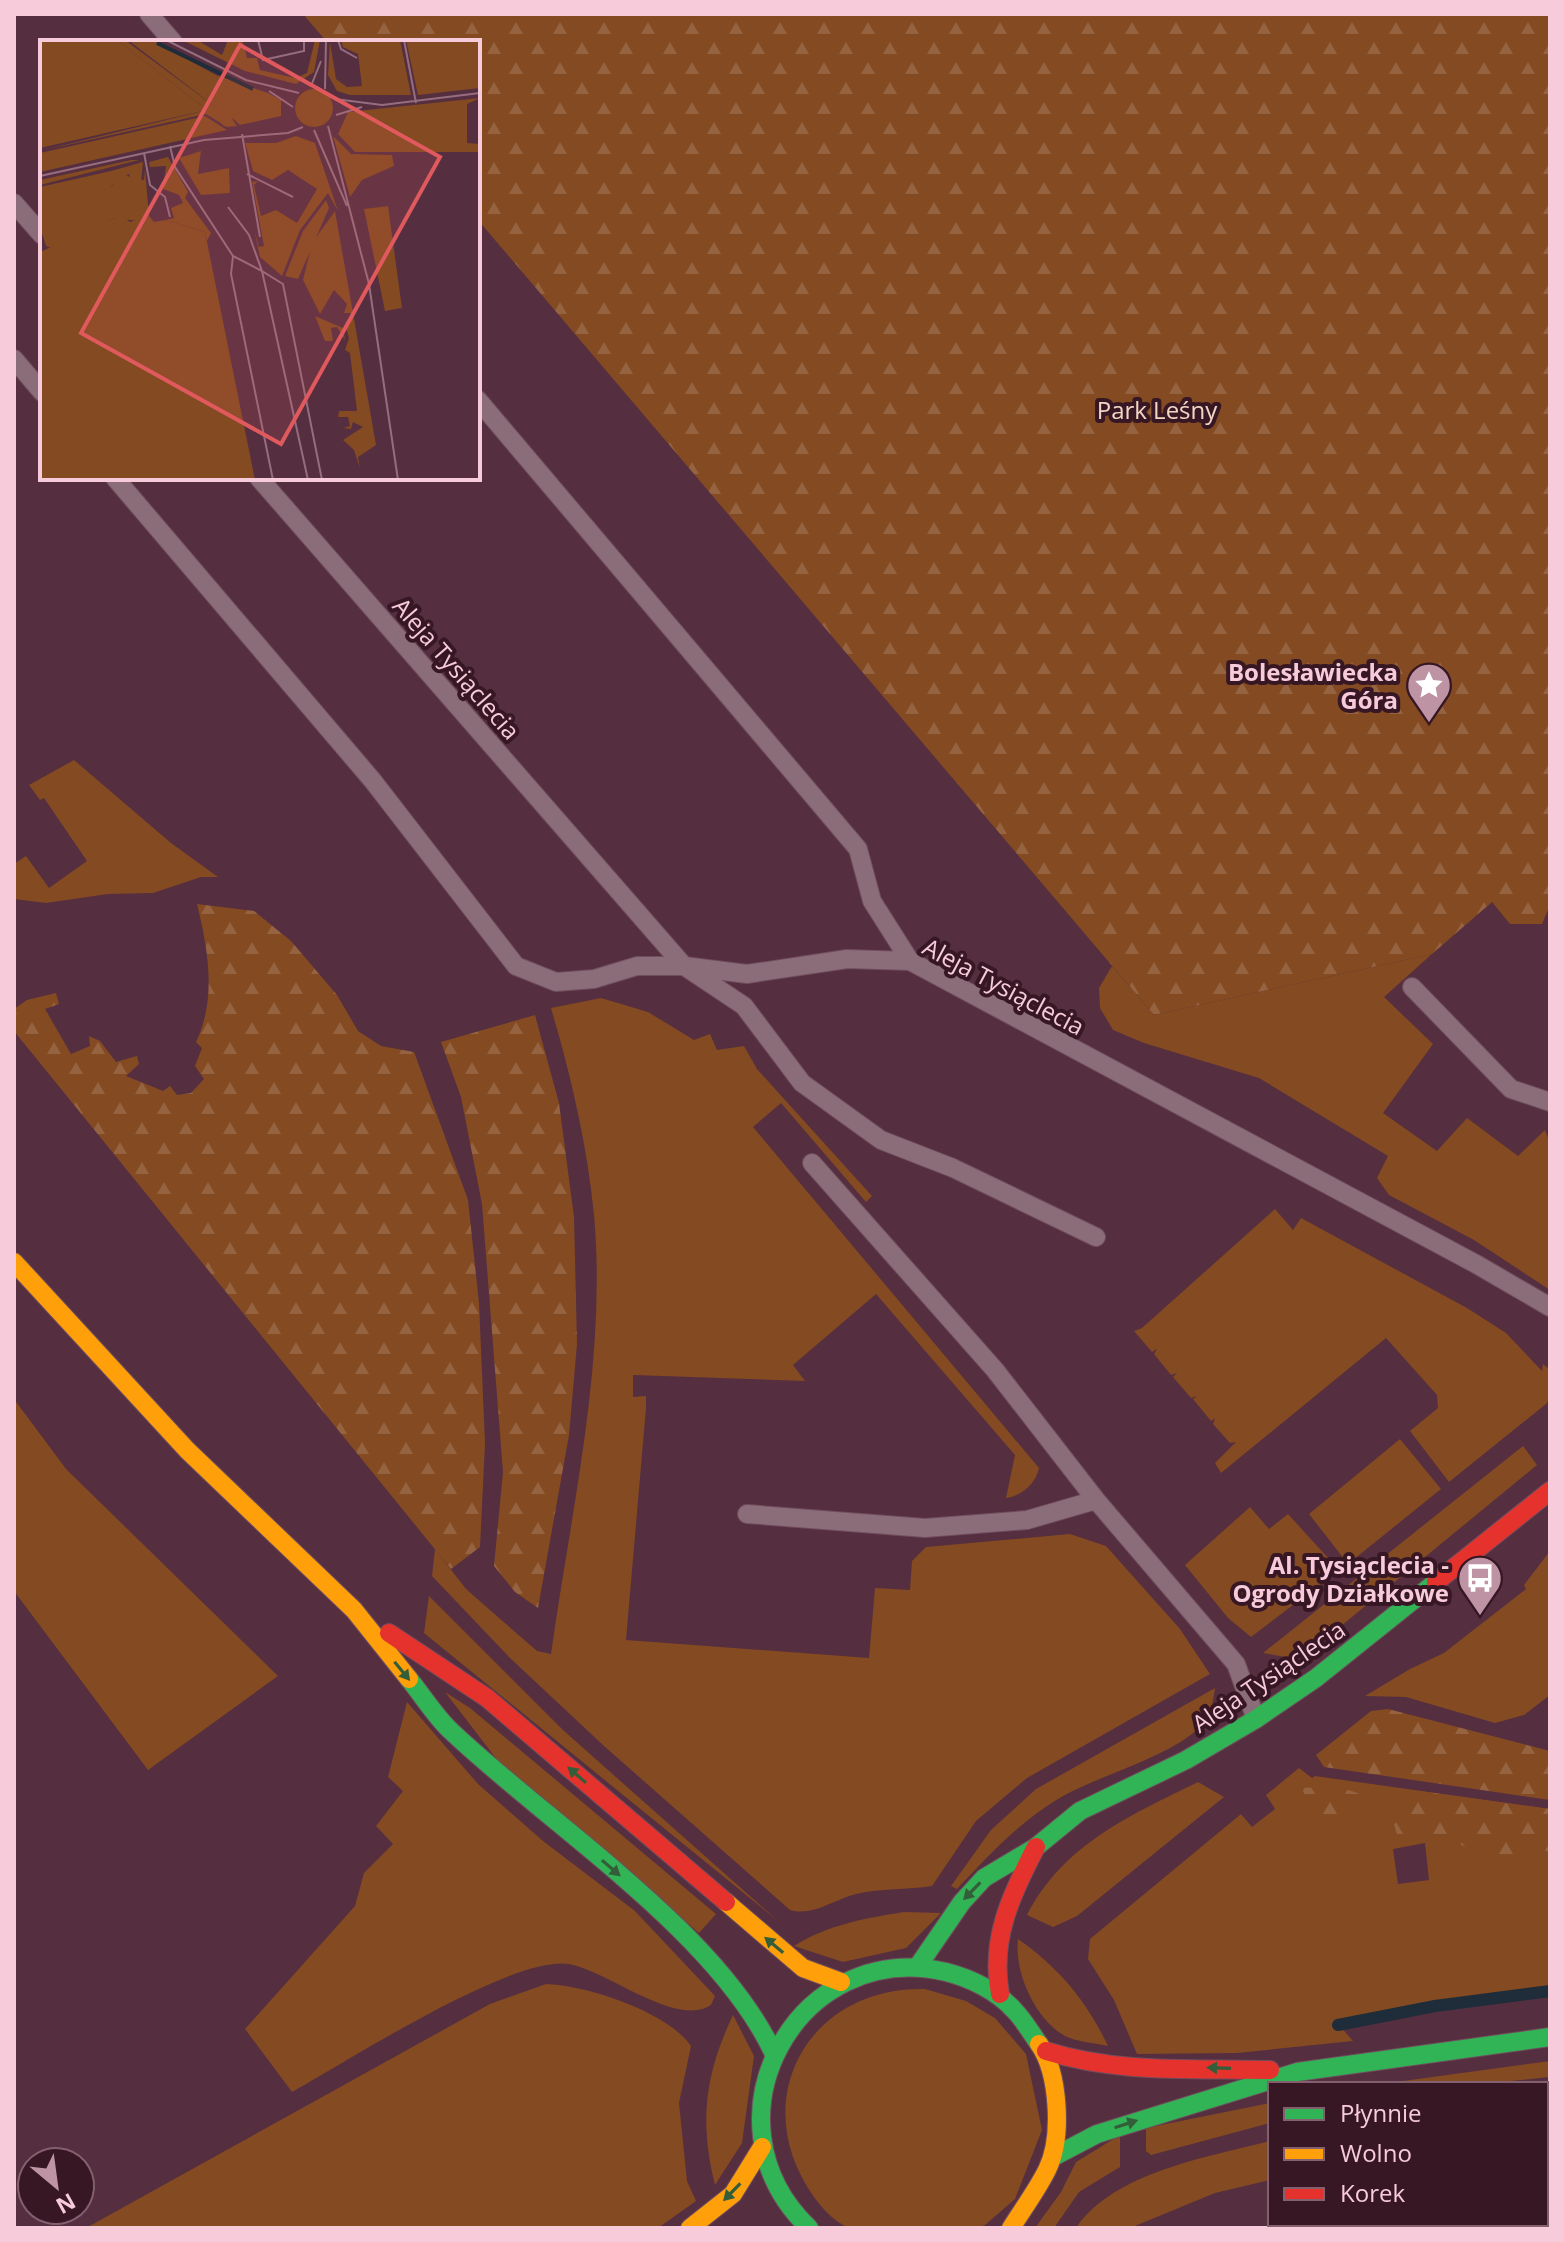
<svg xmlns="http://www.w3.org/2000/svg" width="1564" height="2242" font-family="'Open Sans',sans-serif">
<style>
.grass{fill:#844a21;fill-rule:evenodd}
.forest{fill:url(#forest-firs)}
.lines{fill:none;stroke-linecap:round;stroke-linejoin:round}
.stream{stroke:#1e2d39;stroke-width:12}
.lane-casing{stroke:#704d5d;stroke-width:20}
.fast-casing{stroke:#704d5d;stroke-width:20}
.slow-casing{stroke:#704d5d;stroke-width:20}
.jam-casing{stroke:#704d5d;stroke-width:20}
.lane{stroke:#8b6c79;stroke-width:18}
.fast{stroke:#30b455;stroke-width:18}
.slow{stroke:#ff9f0a;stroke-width:18}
.jam{stroke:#e5322d;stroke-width:18}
.oneway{fill:#345e3a}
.labels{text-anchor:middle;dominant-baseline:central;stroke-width:8;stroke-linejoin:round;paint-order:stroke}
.park-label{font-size:24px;fill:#f2d6c4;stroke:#371724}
.street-label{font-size:24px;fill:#f7cbda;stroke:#371724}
.poi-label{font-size:24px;font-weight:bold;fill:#f7cbda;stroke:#371724;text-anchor:end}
.inset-river{fill:none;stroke:#1e2d39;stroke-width:4}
.inset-road{fill:none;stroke:#966d7e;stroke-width:2}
.view{fill:#e0595d;fill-opacity:0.15;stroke:#e0595d;stroke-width:4}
.inset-edge{fill:none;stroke:#f7cbda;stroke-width:4}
</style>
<defs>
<pattern id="forest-firs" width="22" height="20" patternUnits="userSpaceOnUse" patternTransform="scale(2)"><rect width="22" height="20" fill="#844a21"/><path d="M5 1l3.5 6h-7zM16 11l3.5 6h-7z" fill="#966341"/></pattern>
</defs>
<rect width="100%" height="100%" fill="#552e40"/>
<path class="grass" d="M74 760 171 843 218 877H201L153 893 108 894 46 903 14 899V864L26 856 49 888 87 861 44 798 40 800 29 785Z
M1432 954 1384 997 1433 1044 1383 1113 1437 1151 1467 1118 1518 1156 1545 1130 1550 1143V1290L1474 1240 1389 1195 1377 1178 1388 1156 1259 1078 1144 1043 1113 1030 1100 1008 1099 988 1112 966 1154 1015Z
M601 998 648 1012 694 1040 710 1034 717 1050 744 1046 757 1069 872 1196 866 1202 781 1103 753 1127 1039 1468C1036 1484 1021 1496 1006 1498L1015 1455 876 1294 793 1365 805 1381 633 1375V1397L646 1396V1408L626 1640 869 1658 875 1588 910 1590 912 1561 926 1547 1070 1534 1106 1546 1180 1629 1210 1674 1027 1778 976 1821 932 1886C907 1890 882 1888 856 1894 835 1899 812 1917 790 1910L604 1746 510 1658 432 1576 435 1549 466 1589 537 1651 551 1654C571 1510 607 1362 594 1215 587 1144 571 1076 551 1008Z
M1275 1209 1293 1230 1301 1218 1467 1308 1506 1333 1542 1371 1543 1364 1550 1370V1398L1546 1404 1449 1482 1410 1431 1438 1408 1437 1395 1386 1338 1221 1473 1215 1463 1236 1442 1230 1443 1213 1424 1215 1418 1211 1421 1193 1399 1197 1396 1191 1398 1173 1377 1177 1373 1171 1375 1154 1354 1157 1349 1152 1352 1134 1331 1142 1328Z
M14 1399 66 1469 278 1676 148 1770 14 1591Z
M1400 1439 1441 1489 1348 1564 1309 1514Z
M1523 1446 1537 1465 1313 1649 1291 1658 1263 1653Z
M1250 1507 1269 1529 1288 1514 1339 1570 1251 1637 1228 1618 1185 1565Z
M1550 1551V1695L1524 1715 1495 1723 1406 1697 1365 1696 1410 1669 1444 1653 1526 1589 1524 1585Z
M429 1596 563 1730 778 1921 424 1633Z
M1215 1688C1213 1702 1211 1716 1200 1727 1171 1756 1101 1775 1063 1796 1021 1820 990 1854 957 1889L951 1886 991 1830 1036 1789Z
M445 1692 470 1708 716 1914 699 1933 498 1761Z
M407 1702 478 1784 543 1841 635 1911 715 1996 711 2005C676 2028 608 1971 569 1964 512 1955 348 2061 292 2092L245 2029 355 1906 364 1873 393 1844 376 1826 403 1791 388 1777Z
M1299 1768 1312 1778 1315 1776 1550 1809V1991L1435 2006 1339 2025 1353 2041 1237 2053 1137 2054 1114 2000 1088 1959 1090 1939 1241 1814 1252 1827 1275 1809 1266 1795ZM1425 1843 1429 1880 1398 1884 1393 1849Z
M1198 1782 1224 1797 1077 1916 1053 1927 1027 1915C1064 1844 1129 1816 1198 1782Z
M904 1912 941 1913 906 1948 843 1962 794 1946C827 1925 866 1918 904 1912Z
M1018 1939C1058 1967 1087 2001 1108 2046 1095 2043 1077 2042 1065 2036 1035 2019 1014 1972 1018 1939Z
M546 1984C586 1985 668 2012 691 2046L679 2103 687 2181 696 2201 658 2228H86L490 2004Z
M925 1989 966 2001 995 2018 1026 2054 1042 2130 1015 2199 985 2225C966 2234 933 2228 912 2228 893 2228 869 2232 851 2228 837 2225 821 2207 814 2197 745 2101 808 1986 925 1989Z
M733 2015 754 2056 742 2143 715 2185C699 2121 705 2074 733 2015Z
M1550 2061V2077L1481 2084H1381Z
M1550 2095V2228H1514L1510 2224H1546V2096Z
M1270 2103V2123L1151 2155 1146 2151V2128Z
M1120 2135V2167L1079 2192 1054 2228H1035L1061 2192 1076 2162Z
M1270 2141V2180L1215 2193 1130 2228H1076C1114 2172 1208 2157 1270 2141Z"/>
<path class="forest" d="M303 14H1550V905L1542 924H1510L1492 902 1432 954 1154 1015 478 220V42H327Z
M197 904 254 911 291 941 337 995 358 1031 381 1046 414 1052 468 1200 479 1303 485 1443 480 1547 451 1569 14 1031V1009L27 1000 56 993 59 1004 45 1009 71 1054 90 1046 89 1036 100 1041 116 1062 137 1056 139 1064 126 1076 163 1091 170 1086 177 1095 191 1093 204 1079 195 1066 202 1048 196 1042C217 999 208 949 197 904Z
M535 1015 559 1103 574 1217 577 1344 569 1435 538 1608 515 1592 494 1566 503 1472 482 1204 461 1097 441 1042Z
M1388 1709 1550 1751V1800L1324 1767 1316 1755 1371 1711Z
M1337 1786 1360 1794 1358 1811 1339 1822 1310 1810 1302 1788Z
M1412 1790 1550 1809V1852C1533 1847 1521 1854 1507 1864L1484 1860 1462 1845 1438 1843 1424 1836 1414 1840 1398 1837 1389 1809Z"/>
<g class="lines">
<path class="stream" d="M1338 2025 1435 2006 1550 1991"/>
<g class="lane-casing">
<path id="lane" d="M149 14 173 42
M14 203 42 235
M14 359 42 392
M478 400 858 849 872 901 910 961
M115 478 373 781 516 966 556 982 594 979 637 966H684L744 1006 802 1083 881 1140 953 1168 1096 1237
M259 478 684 966 747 974 847 959 910 961 1476 1264 1550 1307
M1412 987 1511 1089 1550 1102
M812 1163 995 1370 1096 1500 1236 1664 1256 1719
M747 1514 925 1528 1027 1520 1096 1500"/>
</g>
<g class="fast-casing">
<path id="fast" d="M409 1679C423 1696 435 1716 451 1731 549 1824 716 1931 773 2052
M918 1966 962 1902 984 1878 1036 1847 1080 1811 1186 1760 1256 1719 1316 1678 1436 1582
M1055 2156 1097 2134 1297 2072 1550 2037
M809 2228C697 2121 797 1937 946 1972 970 1978 997 1991 1014 2010 1024 2020 1031 2033 1039 2044"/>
</g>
<g class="slow-casing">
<path id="slow" d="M14 1262 187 1450 354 1610 409 1679
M726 1902 803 1968 841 1982
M690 2228 733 2194 762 2147
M1011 2228C1023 2209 1037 2190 1047 2170 1063 2138 1059 2073 1039 2044"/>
</g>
<g class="jam-casing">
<path id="jam" d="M1436 1582 1550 1491
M389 1633 487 1698 726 1902
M1000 1994C990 1939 1011 1895 1036 1847
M1046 2051C1119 2074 1194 2068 1270 2070"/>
</g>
<use href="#lane" class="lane"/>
<use href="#fast" class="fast"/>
<use href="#slow" class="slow"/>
<use href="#jam" class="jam"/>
</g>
<defs><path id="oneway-solid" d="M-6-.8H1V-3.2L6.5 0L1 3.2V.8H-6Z" transform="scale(2)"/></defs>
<g class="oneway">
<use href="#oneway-solid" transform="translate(402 1671) rotate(51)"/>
<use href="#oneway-solid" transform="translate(577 1775) rotate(-139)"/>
<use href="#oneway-solid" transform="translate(611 1868) rotate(41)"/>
<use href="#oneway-solid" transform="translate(972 1891) rotate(134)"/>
<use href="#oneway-solid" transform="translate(774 1945) rotate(-140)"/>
<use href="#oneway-solid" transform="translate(1219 2068) rotate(-178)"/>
<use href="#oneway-solid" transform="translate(1126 2124) rotate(-18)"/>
<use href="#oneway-solid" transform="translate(732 2192) rotate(134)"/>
</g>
<defs>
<g id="sight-pin" transform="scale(2.3)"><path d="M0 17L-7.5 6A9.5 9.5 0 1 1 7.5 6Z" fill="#be94a4" stroke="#371724"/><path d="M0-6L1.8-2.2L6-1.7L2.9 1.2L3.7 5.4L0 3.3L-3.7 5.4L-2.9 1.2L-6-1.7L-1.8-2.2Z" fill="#fff"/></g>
<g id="bus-pin" transform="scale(2.3)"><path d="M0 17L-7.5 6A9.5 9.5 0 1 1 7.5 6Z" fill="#be94a4" stroke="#371724"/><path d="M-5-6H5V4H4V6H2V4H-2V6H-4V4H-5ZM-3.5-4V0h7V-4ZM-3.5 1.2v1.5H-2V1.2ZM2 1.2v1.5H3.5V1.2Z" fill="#fff"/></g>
</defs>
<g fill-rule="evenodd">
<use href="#sight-pin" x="1429" y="685"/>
<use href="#bus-pin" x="1480" y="1578"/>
</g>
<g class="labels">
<g class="park-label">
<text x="1157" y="409">Park Leśny</text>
</g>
<g class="street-label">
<text transform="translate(457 668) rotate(49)">Aleja Tysiąclecia</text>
<text transform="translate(1004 986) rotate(28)">Aleja Tysiąclecia</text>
<text transform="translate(1268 1676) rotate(-34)">Aleja Tysiąclecia</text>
</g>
<g class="poi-label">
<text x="1398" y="671">Bolesławiecka<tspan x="1398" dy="28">Góra</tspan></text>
<text x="1449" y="1564">Al. Tysiąclecia -<tspan x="1449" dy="28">Ogrody Działkowe</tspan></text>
</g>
</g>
<g transform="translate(40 40)">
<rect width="440" height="440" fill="#552e40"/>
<path d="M77 0H85L182 72 88 0H112L176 35 228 53 241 60V76L200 85 191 77 197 86 187 87 166 74 0 111 167 70ZM142 0H157L182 15 188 0H207L203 2 207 18H217L220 30 255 38 267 33 275 0H280L274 32 256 44 205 31ZM301 0H360L371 55H310L297 51 288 35 290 2 296 39 307 47 322 46 318 14 303 7ZM366 0H440V48L378 55ZM255 68a19 19 0 1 1 38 0a19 19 0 1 1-38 0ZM440 58 427 64V103L440 104V112H315L298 94 308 72ZM165 76 187 90 0 132V113ZM256 96 275 103 298 171 288 153 260 190 242 236 220 217 214 189 219 207 224 206 212 142 218 141 214 145 221 176 236 170 257 183 277 149 248 130 232 140 213 131 205 103H236ZM293 96 311 114 352 115 354 126 322 140 310 157ZM161 111 158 134 189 128 190 153 161 155 139 118ZM128 117 148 152 145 158 171 193 167 201 165 192 125 180 134 178 131 168 143 163 139 155 123 149 126 126 110 127 109 122ZM91 120H99L0 145V140ZM105 129 109 176 98 181 74 178 14 209 6 206 0 187V147L71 131V147L83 135 104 140ZM348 166 362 268 345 271 324 169ZM313 273 336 405 318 417 320 428 314 410 303 400 323 387 313 382 311 389 303 388 310 386 308 377H298L299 371H317L310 313 305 310 309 298 305 284ZM275 276 303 288 305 300 297 287 291 288 293 301H285Z" fill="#844a21"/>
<path d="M168 53 192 69 186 75 197 86H184L160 64 164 59 182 72 165 57ZM103 122 101 143 93 144 89 134 70 147 71 131ZM286 160 289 168 258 239 245 236 263 191ZM295 171 313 273H304L307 264 294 250 280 274 263 240 272 203ZM81 175 90 182 109 176 114 182 125 180 165 192 215 440H0V212Z" fill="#844a21"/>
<path d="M0 0H77L167 70 0 108Z" fill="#844a21"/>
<path class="inset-river" d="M117 3 213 49"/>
<path class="inset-road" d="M126 0 206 40 259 53M218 0 223 20 264 11V0M298 0 301 9 317 18M364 0 376 63M271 46 281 21M285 49 286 0M229 51 253 67M295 59 342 65 440 53M296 75 322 67M288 86 329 244 358 440M274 90 307 166M202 94 220 197M130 106 135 127 193 216 222 231 268 440M104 113 110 145 125 157 130 177M207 134 253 157M0 136 164 100 248 93 263 87M188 167 209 195 222 231 243 244 282 440M193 216 191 234 233 440"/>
<path class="view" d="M200 5 400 117 241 404 41 293Z"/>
<rect width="440" height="440" class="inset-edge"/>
</g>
<rect width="1564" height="2242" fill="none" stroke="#f7cbda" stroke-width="32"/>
<rect x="1268" y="2082" width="280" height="144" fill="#371724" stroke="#845f6d" stroke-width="2"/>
<rect x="1284" y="2108" width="40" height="12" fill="#30b455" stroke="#845f6d" stroke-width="2"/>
<text x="1340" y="2122" font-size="24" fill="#f7cbda">Płynnie</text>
<rect x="1284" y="2148" width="40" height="12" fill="#ff9f0a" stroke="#845f6d" stroke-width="2"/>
<text x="1340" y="2162" font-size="24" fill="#f7cbda">Wolno</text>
<rect x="1284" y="2188" width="40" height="12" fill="#e5322d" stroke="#845f6d" stroke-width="2"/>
<text x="1340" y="2202" font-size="24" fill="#f7cbda">Korek</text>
<g transform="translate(56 2186) rotate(151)"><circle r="38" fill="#371724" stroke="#845f6d" stroke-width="2"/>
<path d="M0-6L14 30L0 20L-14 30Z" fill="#be94a4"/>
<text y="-12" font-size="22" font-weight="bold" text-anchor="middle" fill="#f7cbda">N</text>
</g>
</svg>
